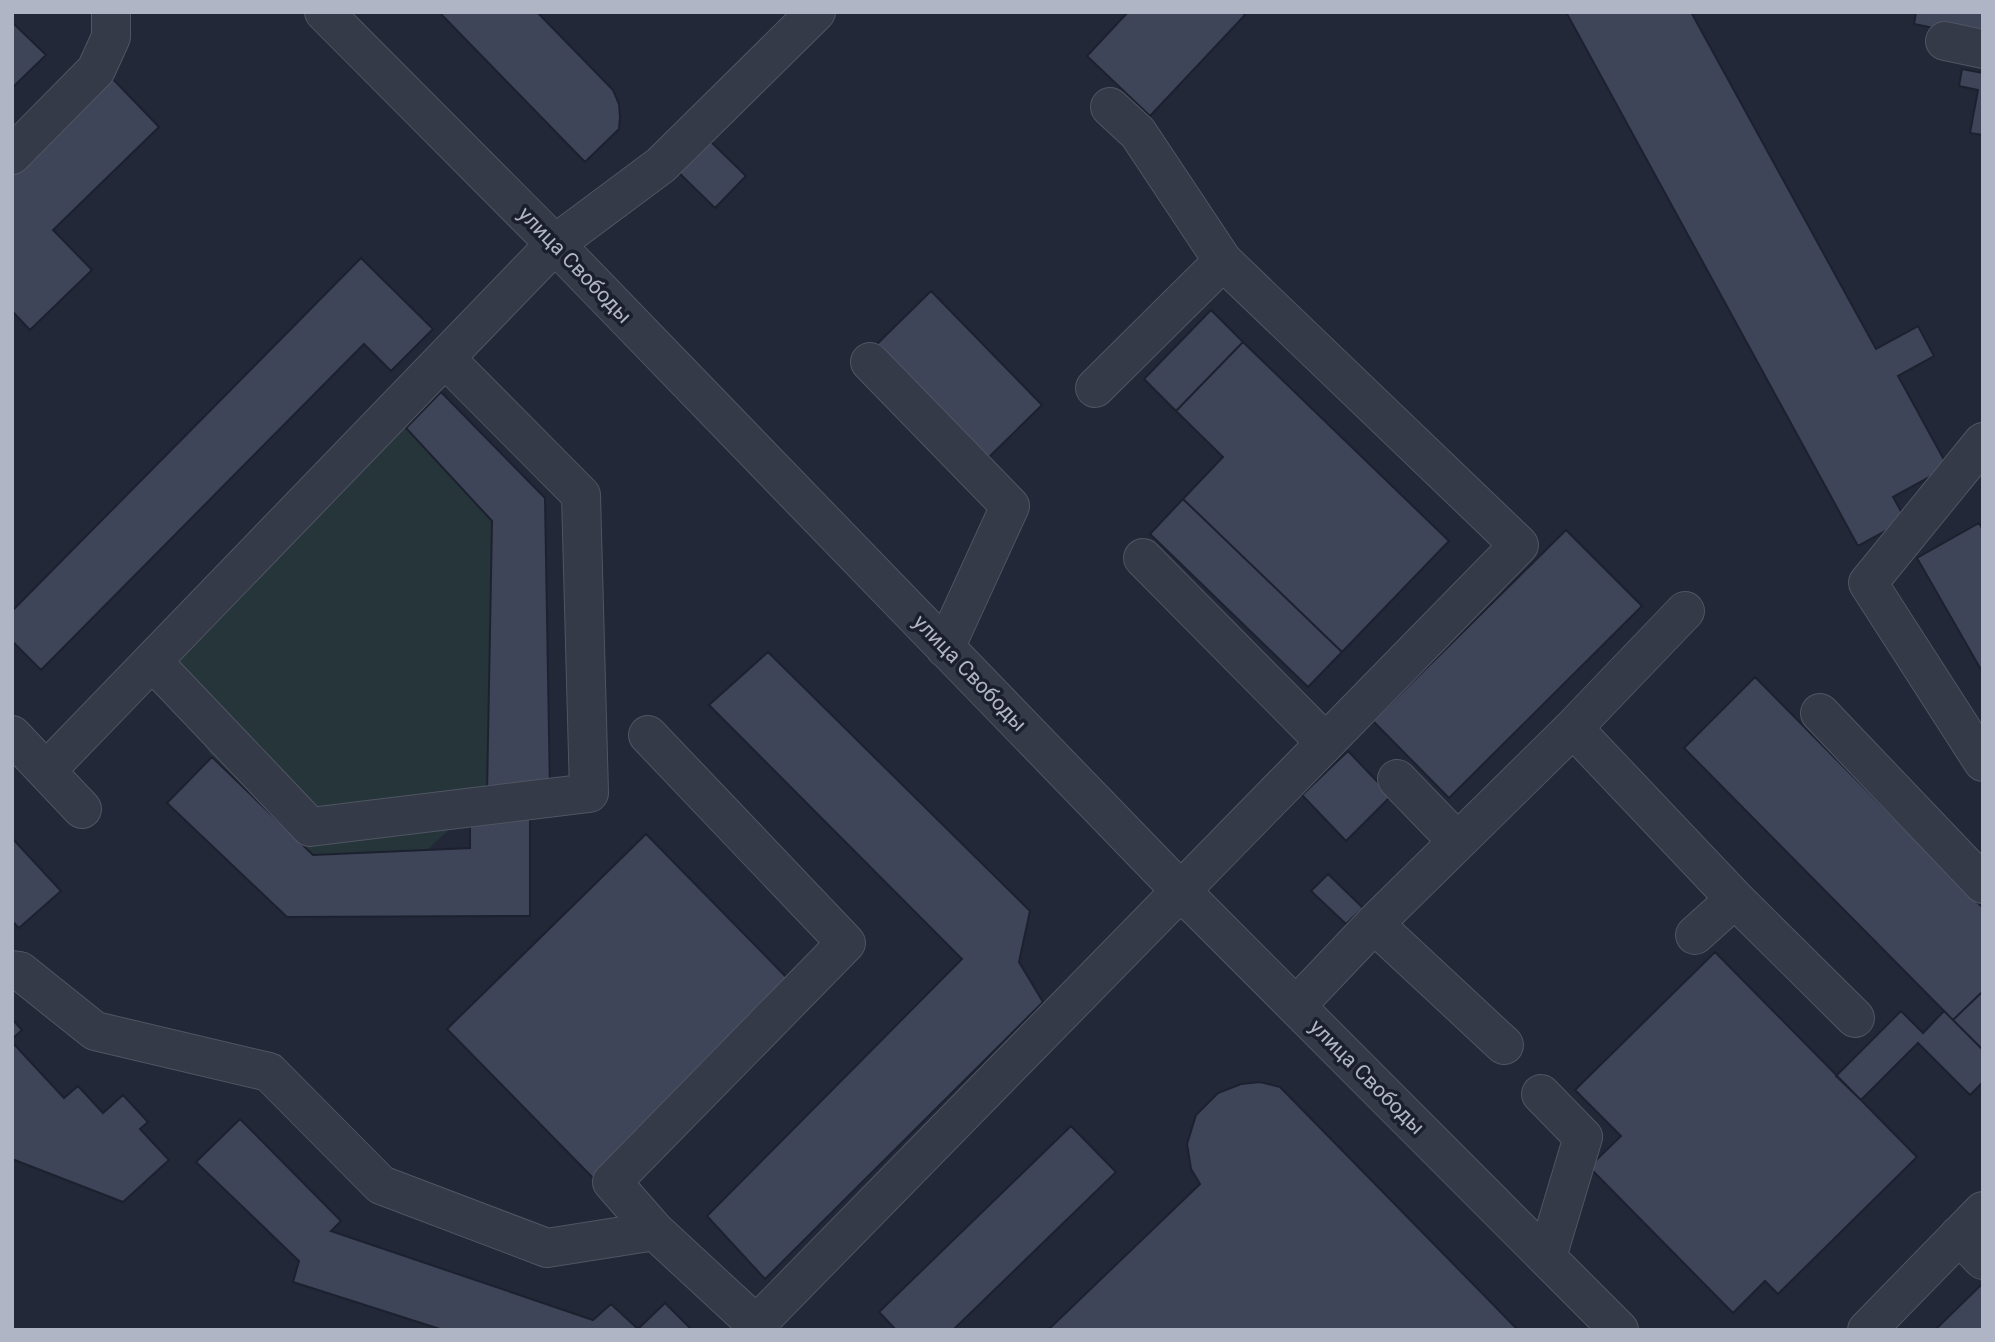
<svg xmlns="http://www.w3.org/2000/svg" width="1995" height="1342" font-family="Roboto,sans-serif">
<style>
.park{fill:#25353a}
.building{fill:#3e4558;stroke:#1d212f;stroke-width:2}
.lines{fill:none;stroke-linecap:round;stroke-linejoin:round}
.minor-casing{stroke:#505563;stroke-width:40}
.minor{stroke:#353a49;stroke-width:38}
.labels{text-anchor:middle;dominant-baseline:central;stroke-width:7;stroke-linejoin:round;paint-order:stroke}
.street-label{font-size:21px;fill:#b0b5c5;stroke:#1b1f2d}
</style>
<rect width="100%" height="100%" fill="#222838"/>
<path class="park" d="M389 415 406 428 492 521 487 794 427 850 313 855 212 757 152 661Z"/>
<path class="building" d="M439 12H537L613 90 619 104 620 117 619 129 585 162Z
M1128 12H1242L1245 15 1150 116 1087 56Z
M1566 12H1691L1876 349 1918 326 1934 356 1898 376 1948 467 1893 497 1906 520 1858 546Z
M1916 12H1983V38L1914 24Z
M12 22 46 55 12 88Z
M1962 69 1983 73V135L1970 133 1978 90 1959 86Z
M110 76 159 127 53 230 92 270 30 330 12 311V171Z
M705 136 746 176 715 208 674 168Z
M361 258 433 329 391 371 364 344 41 670 12 641V611Z
M931 291 1042 405 988 458 876 345Z
M1211 310 1243 342 1176 411 1144 379Z
M1243 342 1449 541 1342 652 1183 499 1223 457 1176 411Z
M441 392 545 498 550 791 487 794 492 521 406 428Z
M1183 499 1342 652 1308 687 1150 534Z
M1979 523 1983 530V673L1917 558Z
M1566 530 1642 606 1449 798 1373 721Z
M768 652 1030 911 1019 962 1043 1002 765 1279 707 1216 962 959 709 705Z
M1755 677 1983 908V991L1953 1020 1684 748Z
M1348 751 1391 796 1346 841 1302 795Z
M212 757 313 855 470 848V815L530 819V916L287 917 167 803Z
M646 834 793 984 594 1179 447 1029Z
M12 838 61 891 19 928 12 921Z
M1328 874 1363 908 1346 924 1311 891Z
M1715 952 1917 1157 1778 1294 1765 1281 1733 1313 1589 1167 1621 1136 1575 1090Z
M1983 991V1050L1953 1020Z
M1901 1011 1923 1033 1944 1011 1983 1050V1082L1970 1095 1918 1043 1861 1100 1836 1076Z
M12 1019 22 1030 12 1039Z
M12 1042 64 1098 78 1086 103 1113 123 1095 148 1122 140 1129 169 1160 123 1202 12 1159Z
M1260 1082 1280 1087 1518 1330H1048L1200 1184 1191 1169 1187 1144 1196 1115 1218 1093 1241 1084Z
M240 1119 341 1221 331 1231 593 1320 611 1304 638 1329 665 1303 692 1330H443L293 1282 299 1261 196 1162Z
M1071 1126 1116 1172 953 1330H896L879 1312Z
M1982 1284 1983 1330H1935Z"/>
<g class="lines">
<g class="minor-casing">
<path id="minor" d="M324 12 555 244 1180 890 1619 1330
M1945 41 1983 49
M1110 107 1138 133 1223 261
M12 155 96 70 111 37V12
M870 362 1010 506 945 648
M1983 442 1868 583 1983 762
M1143 558 1325 742
M152 661 310 827 589 793 581 495 445 358
M1820 713 1983 884
M1573 728 1685 611
M12 735 82 809
M648 735 846 943 612 1182 655 1231 762 1330
M46 771 555 244 661 165 816 12
M1397 779 1457 841
M1374 924 1504 1045
M1695 935 1735 899
M12 970 20 971 95 1031 269 1072 381 1185 547 1248 655 1231
M1297 1005 1374 924 1573 728 1735 899 1855 1018
M1541 1094 1583 1137 1547 1257
M1959 1235 1983 1260
M751 1330 1519 545 1223 261 1095 388
M1867 1330 1983 1211"/>
</g>
<use href="#minor" class="minor"/>
</g>
<g class="labels">
<g class="street-label">
<text transform="translate(575 265) rotate(46)">улица Свободы</text>
<text transform="translate(970 673) rotate(46)">улица Свободы</text>
<text transform="translate(1367 1077) rotate(45)">улица Свободы</text>
</g>
</g>
<rect width="1995" height="1342" fill="none" stroke="#b0b5c5" stroke-width="28"/>
</svg>
